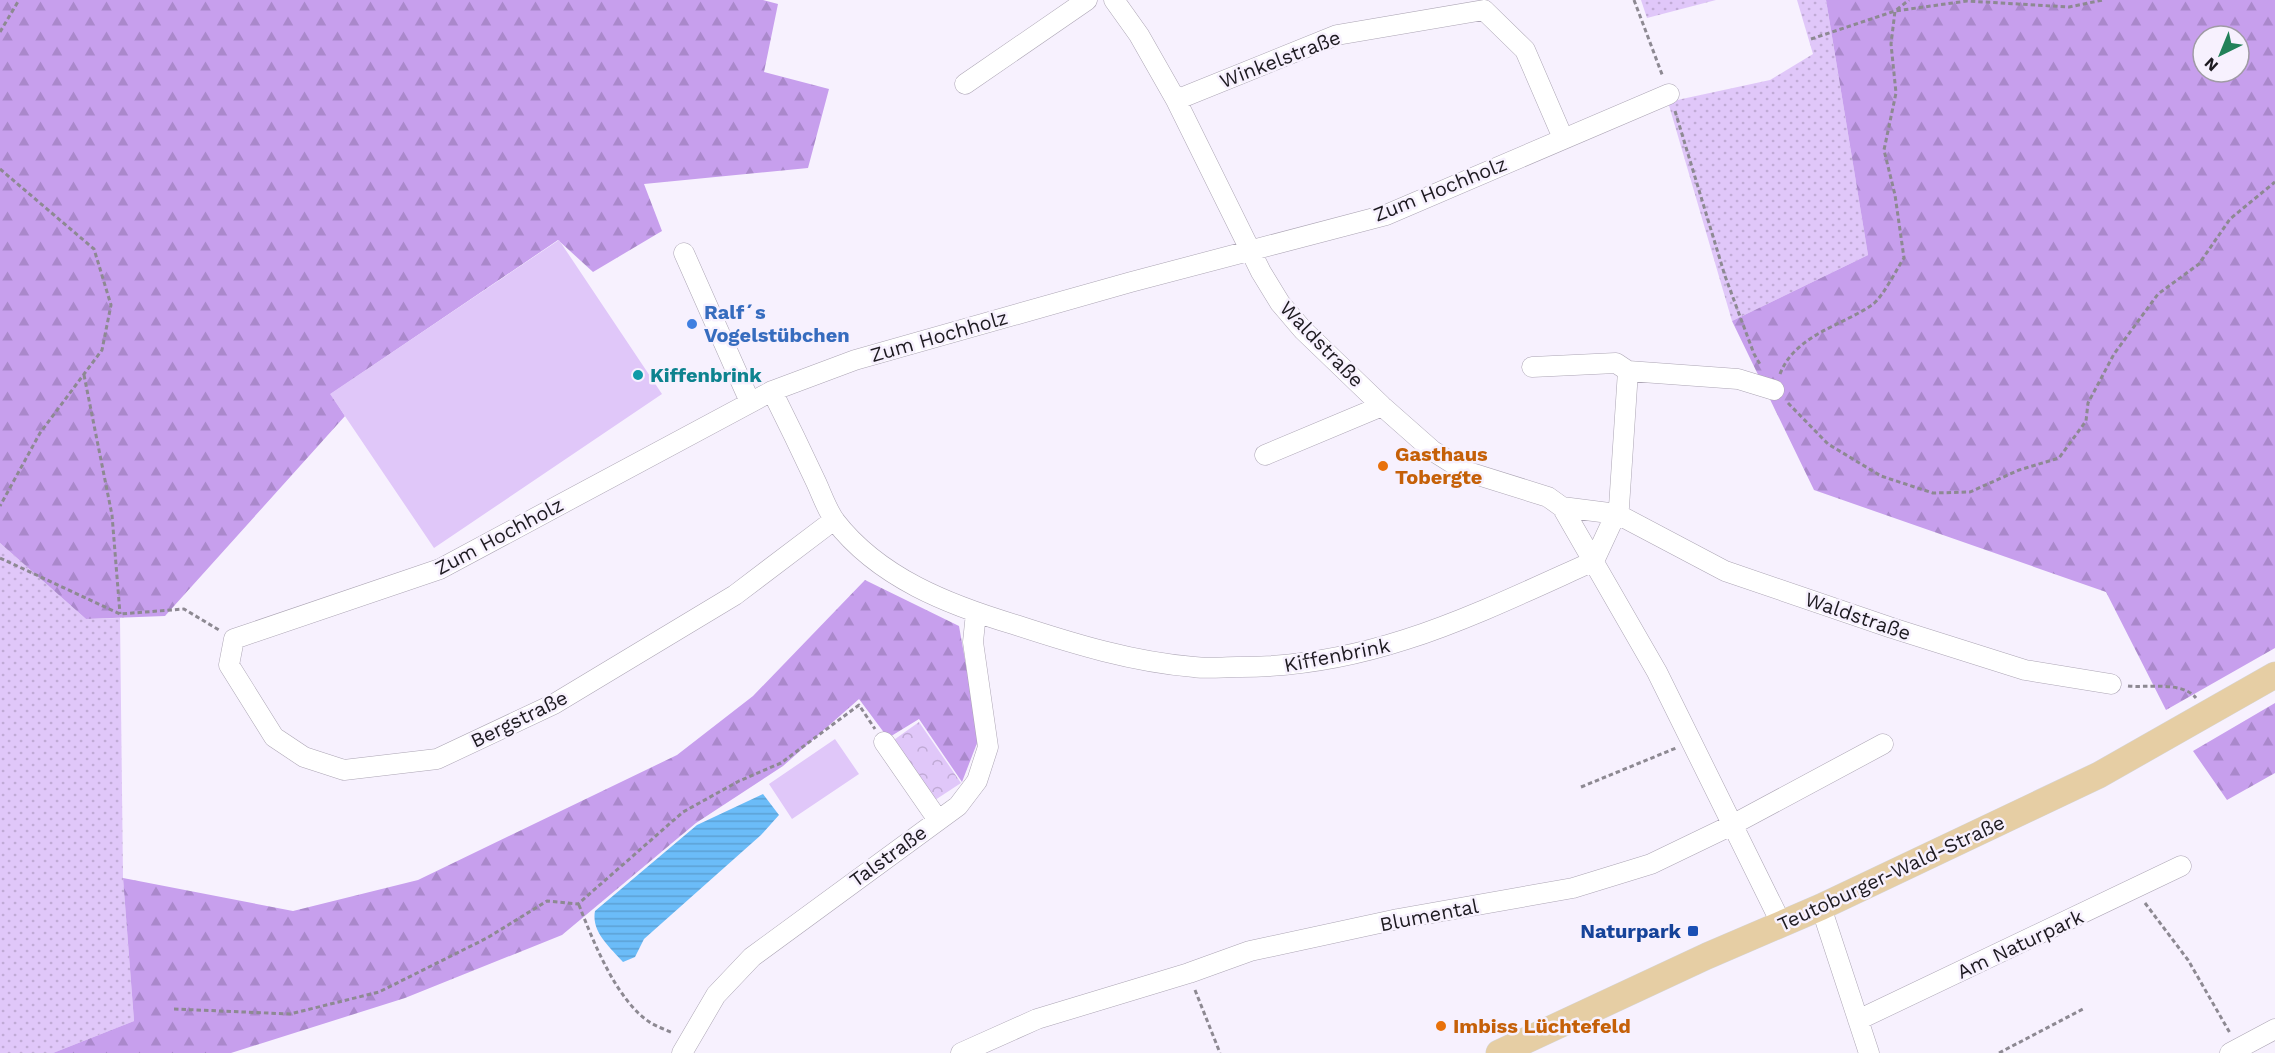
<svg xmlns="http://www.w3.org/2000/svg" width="2275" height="1053" font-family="'Work Sans',sans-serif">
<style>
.grass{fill:url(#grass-dots)}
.forest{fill:url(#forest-firs);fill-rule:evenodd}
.park{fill:url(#park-crowns)}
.pitch{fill:#e0c7f9}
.water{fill:url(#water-rules)}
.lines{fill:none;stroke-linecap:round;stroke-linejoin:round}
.minor-casing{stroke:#aca5b4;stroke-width:21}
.major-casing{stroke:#d6d6d7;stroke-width:27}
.path{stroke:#8d8992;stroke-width:3;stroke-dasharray:4.5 3;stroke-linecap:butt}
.minor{stroke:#fff;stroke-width:20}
.major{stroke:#e6cea4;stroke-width:26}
.shop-dot{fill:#3f7fe0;stroke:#f7f1fe;stroke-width:2}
.culture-dot{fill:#0f9aa8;stroke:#f7f1fe;stroke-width:2}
.food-dot{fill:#e8710a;stroke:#f7f1fe;stroke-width:2}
.transit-dot{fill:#1a4fb4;stroke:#f7f1fe;stroke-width:2}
.labels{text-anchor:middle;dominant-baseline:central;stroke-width:5;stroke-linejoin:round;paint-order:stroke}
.street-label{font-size:20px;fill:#1d1a20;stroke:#f7f1fe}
.shop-label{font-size:20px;font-weight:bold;fill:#366cbe;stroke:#f7f1fe;text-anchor:start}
.culture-label{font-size:20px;font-weight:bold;fill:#0d838f;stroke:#f7f1fe;text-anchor:start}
.food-label{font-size:20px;font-weight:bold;fill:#c56008;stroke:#f7f1fe;text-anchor:start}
.transit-label{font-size:20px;font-weight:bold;fill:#164399;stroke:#f7f1fe;text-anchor:end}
</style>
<defs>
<pattern id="grass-dots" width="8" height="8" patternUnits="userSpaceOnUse" patternTransform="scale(1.5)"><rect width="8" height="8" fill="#e0c7f9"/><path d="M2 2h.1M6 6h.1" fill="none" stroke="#c0aad5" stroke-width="1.8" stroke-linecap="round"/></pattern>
<pattern id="forest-firs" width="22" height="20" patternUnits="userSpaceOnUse" patternTransform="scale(1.5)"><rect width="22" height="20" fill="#c79fed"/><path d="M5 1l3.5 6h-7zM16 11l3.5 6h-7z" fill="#aa88cb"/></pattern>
<pattern id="park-crowns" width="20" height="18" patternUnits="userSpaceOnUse" patternTransform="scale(1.5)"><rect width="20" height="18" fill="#e0c7f9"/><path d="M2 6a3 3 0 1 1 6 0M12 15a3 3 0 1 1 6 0" fill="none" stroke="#c0aad5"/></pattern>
<pattern id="water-rules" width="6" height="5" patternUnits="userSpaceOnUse" patternTransform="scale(1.5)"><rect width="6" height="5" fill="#6bbcf8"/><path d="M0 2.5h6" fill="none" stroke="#5ca1d4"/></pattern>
</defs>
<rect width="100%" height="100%" fill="#f7f1fe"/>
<path class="grass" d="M1641 0H1716L1647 18Z
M1797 0H1826L1868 255 1732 321 1668 102 1770 80 1813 54Z
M0 543 86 619 120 618 123 878 134 1021 53 1053H0Z"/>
<path class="forest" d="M0 0H763L778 4 764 72 829 89 808 168 644 184 662 231 593 272 558 240 331 394 345 416 165 616 86 619 0 543Z
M1826 0H2275V648L2166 710 2106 592 1814 490 1732 321 1868 255ZM2203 36H2239V72H2203Z
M865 580 959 626 979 738 962 782 919 719 888 738 859 699 783 766 696 823 562 935 405 998 231 1053H53L134 1021 123 878 293 911 418 880 677 755 753 696Z
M2275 703V773L2227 800 2193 751Z"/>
<path class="park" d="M919 722 961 783 932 802 891 742Z"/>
<path class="pitch" d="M559 240 662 394 434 548 330 394Z
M835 739 859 774 792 819 769 784Z"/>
<path class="water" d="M763 794 779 815 761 835 644 939 635 957 623 962C610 947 591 932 595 911L697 825Z"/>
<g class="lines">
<g class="minor-casing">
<path id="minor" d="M1114 0 1139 35 1176 100 1261 272 1280 303 1303 330 1382 406 1433 451 1465 471 1548 497 1562 507 1657 672 1782 925
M965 84 1087 0
M1176 100 1337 35 1484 10 1525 50 1563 138
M684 253 750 402
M1532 367 1616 363 1628 371
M772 391C787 421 802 452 816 482 822 495 827 510 835 521 879 578 949 605 1016 625 1074 644 1133 662 1194 667 1208 669 1223 667 1237 667 1371 668 1476 614 1594 561
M1265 455 1382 406
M1562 507 1617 514 1725 571 1892 628 2025 670 2111 684
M834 520 735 595 554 704 437 759 344 770 304 757 274 737 229 665 234 639 440 569 772 391 855 360 1131 282 1386 215 1669 94
M1594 561 1619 507 1628 371 1738 379 1774 390
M884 742 938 820
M1821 907 1869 1053
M1858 1020 2181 866
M682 1053 716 995 752 957 958 806 977 781 988 747 973 642 976 613
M961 1053 1037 1019 1189 973 1250 951 1398 919 1573 888 1651 864 1732 825 1883 744
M2230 1053 2275 1029"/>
</g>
<g class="major-casing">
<path id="major" d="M1499 1053 1707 956 1821 907 2099 775 2275 675"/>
</g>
<path class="path" d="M1634 0 1663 77
M0 32 19 0
M1811 39 1895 11 1967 1 2069 7 2103 0
M1675 111 1725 276 1754 354 1761 366
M0 169 94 249 111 305 102 350 40 433 0 506
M1780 374C1795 335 1841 326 1872 305 1883 297 1896 270 1904 258L1895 195 1884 150 1896 93 1891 44 1895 11 1909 0
M84 375 112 515 120 614
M1788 403 1828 444 1881 476 1933 493 1970 492 2019 470 2059 458 2086 421 2088 403 2114 354 2158 294 2199 264 2230 219 2275 182
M0 558 120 614 184 609 219 630
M2128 686C2149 688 2182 681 2196 698
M1581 787 1676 748
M2145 903 2188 960 2230 1033
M579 905C593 941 617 1002 651 1023 658 1027 666 1030 673 1033
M1195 990 1220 1053
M174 1009 290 1014 379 992 487 938 547 901 578 904 683 812 739 781 781 763 859 705 875 729
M1999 1053 2083 1009"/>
<use href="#minor" class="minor"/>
<use href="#major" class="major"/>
</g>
<circle class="shop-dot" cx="692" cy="324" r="6"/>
<circle class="culture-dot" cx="638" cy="375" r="6"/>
<g class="food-dot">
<circle cx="1383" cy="466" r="6"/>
<circle cx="1441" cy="1026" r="6"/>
</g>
<rect class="transit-dot" x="1687" y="925" width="12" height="12" rx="3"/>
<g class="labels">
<g class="street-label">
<text transform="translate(1280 59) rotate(-21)">Winkelstraße</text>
<text transform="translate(1440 189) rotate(-22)">Zum Hochholz</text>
<text transform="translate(939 336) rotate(-16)">Zum Hochholz</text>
<text transform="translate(1322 344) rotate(46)">Waldstraße</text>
<text transform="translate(499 536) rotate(-28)">Zum Hochholz</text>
<text transform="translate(1858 616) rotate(19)">Waldstraße</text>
<text transform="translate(1337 655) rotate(-11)">Kiffenbrink</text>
<text transform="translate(519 719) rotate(-26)">Bergstraße</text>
<text transform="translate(888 856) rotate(-36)">Talstraße</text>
<text transform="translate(1891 873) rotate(-25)">Teutoburger-Wald-Straße</text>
<text transform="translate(1429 915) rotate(-11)">Blumental</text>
<text transform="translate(2020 944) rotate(-25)">Am Naturpark</text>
</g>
<g class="shop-label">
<text x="704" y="312">Ralf´s<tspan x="704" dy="23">Vogelstübchen</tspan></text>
</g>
<g class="culture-label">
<text x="650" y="375">Kiffenbrink</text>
</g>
<g class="food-label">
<text x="1395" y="454">Gasthaus<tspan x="1395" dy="23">Tobergte</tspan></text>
<text x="1453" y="1026">Imbiss Lüchtefeld</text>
</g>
<g class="transit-label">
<text x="1681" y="931">Naturpark</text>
</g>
</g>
<g transform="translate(2221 54) rotate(223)"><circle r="28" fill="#f7f1fe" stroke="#a09ba5" stroke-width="1.5"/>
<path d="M0-4.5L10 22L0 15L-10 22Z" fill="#228159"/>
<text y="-9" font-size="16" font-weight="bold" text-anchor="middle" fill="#1d1a20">N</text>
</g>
</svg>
